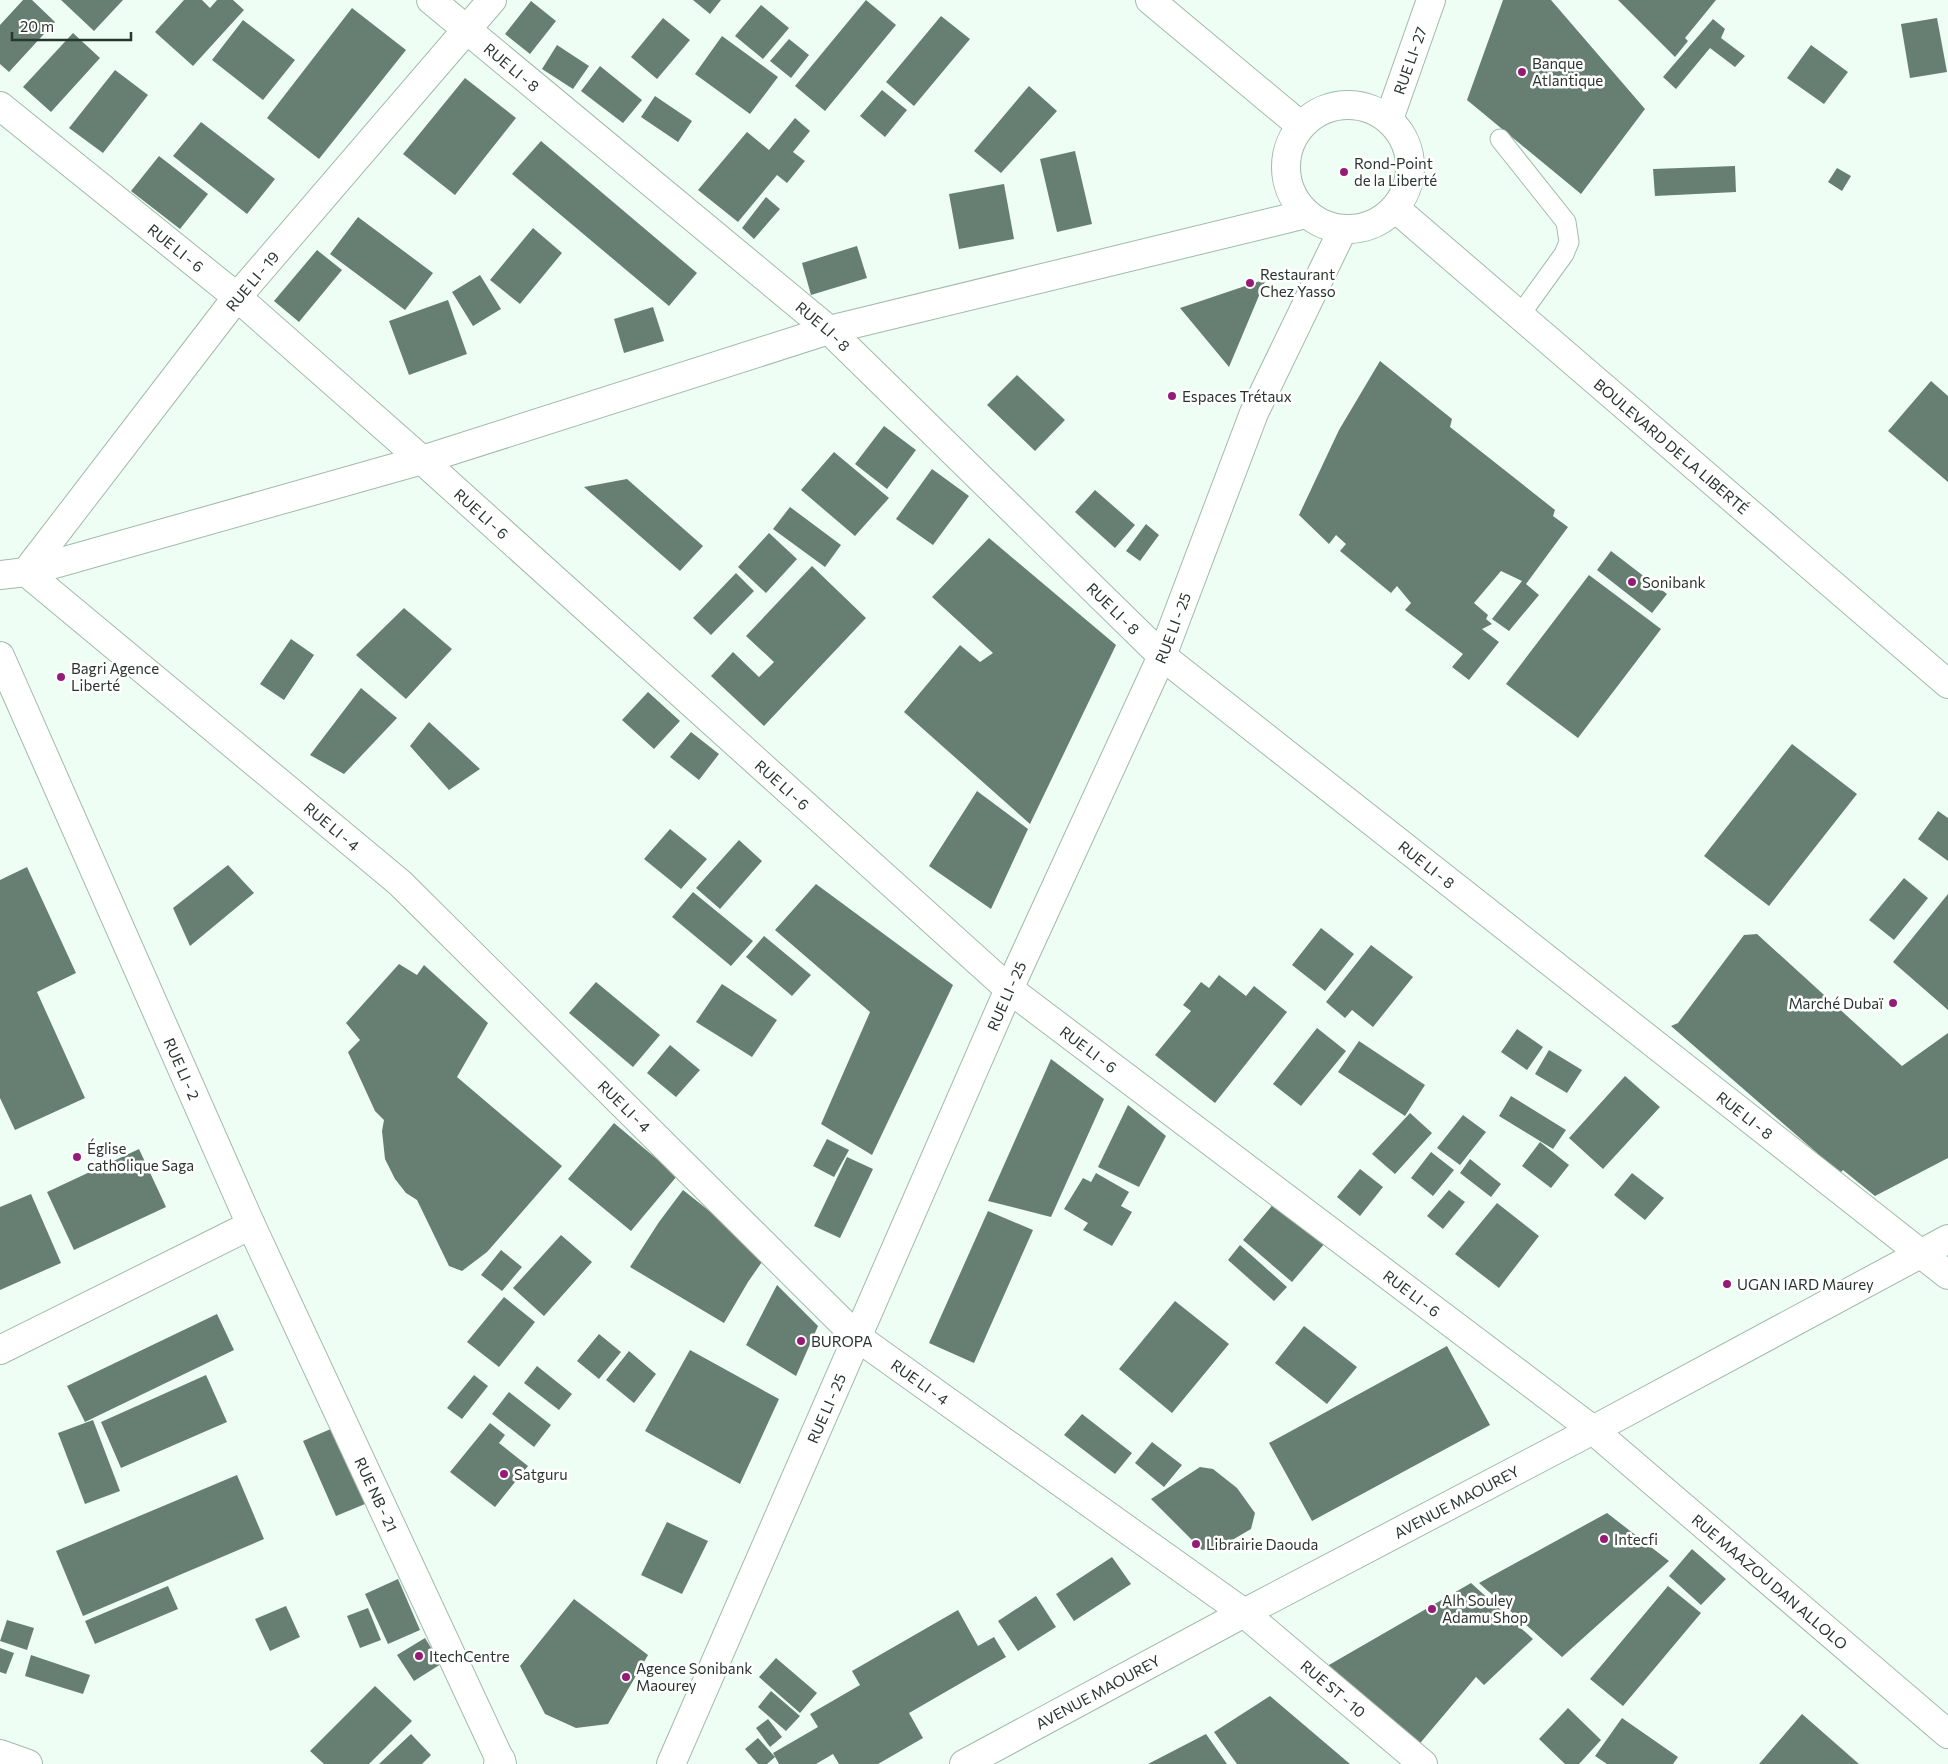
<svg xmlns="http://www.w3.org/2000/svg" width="1948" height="1764" font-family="Commissioner,sans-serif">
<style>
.building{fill:#677f72}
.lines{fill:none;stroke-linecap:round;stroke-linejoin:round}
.service-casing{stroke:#a0baac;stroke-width:21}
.minor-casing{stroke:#a0baac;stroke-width:30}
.tertiary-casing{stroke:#a0baac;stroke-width:30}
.secondary-casing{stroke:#a0baac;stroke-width:30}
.trunk-casing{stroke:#a0baac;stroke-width:30}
.service{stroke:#fff;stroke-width:19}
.minor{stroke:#fff;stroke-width:28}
.tertiary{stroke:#fff;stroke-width:28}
.secondary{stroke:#fff;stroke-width:28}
.trunk{stroke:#fff;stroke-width:28}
.poi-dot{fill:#951b76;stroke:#fff;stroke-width:2}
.labels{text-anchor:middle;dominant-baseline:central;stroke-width:5;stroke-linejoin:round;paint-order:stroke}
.street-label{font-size:15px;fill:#2a352f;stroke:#fff}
.poi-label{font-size:15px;fill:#2a352f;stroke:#fff;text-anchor:start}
</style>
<rect width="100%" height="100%" fill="#eefef4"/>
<path class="building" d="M23 0H32L55 22 9 72 0 64V25Z
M61 0H123L94 31Z
M184 0H202L210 8 217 0H233L244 10 193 66 155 32Z
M693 0H721L710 14Z
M866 0 896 25 825 111 795 86Z
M1503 0H1551L1645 109 1581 194 1467 100Z
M1618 0H1716L1685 38 1688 41 1675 57Z
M531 1 556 21 530 54 505 34Z
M761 5 789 28 763 59 735 36Z
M352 8 406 50 319 159 267 118Z
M941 16 970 39 914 106 886 82Z
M663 18 690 40 657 79 631 57Z
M1937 18 1947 72 1910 78 1901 24Z
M1713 19 1725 29 1721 38 1745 56 1735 67 1710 48 1676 89 1663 77Z
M243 20 295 60 263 100 212 60Z
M73 33 100 58 51 112 23 87Z
M722 36 778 77 750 114 695 74Z
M789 39 809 55 791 78 770 61Z
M557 45 589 66 573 89 542 69Z
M1811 45 1848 72 1824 104 1787 78Z
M600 66 642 100 623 123 581 91Z
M115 70 148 95 103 153 69 128Z
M465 78 516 118 455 195 403 154Z
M1029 86 1057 111 1001 173 974 151Z
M882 90 907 110 885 137 860 116Z
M655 96 692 121 678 142 641 117Z
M795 118 810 131 793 152 805 161 787 183 777 175 738 222 698 190 747 132 769 150Z
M201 122 275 179 247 214 173 156Z
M541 141 697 273 669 306 512 174Z
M1075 151 1092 224 1057 232 1040 159Z
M159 156 208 194 180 229 131 191Z
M1735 166 1736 192 1655 196 1653 169Z
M1837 168 1851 176 1842 191 1828 182Z
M1004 184 1014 239 959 249 949 194Z
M766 197 780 209 754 239 742 228Z
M358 217 433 273 405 310 330 254Z
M533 228 562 253 520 304 490 280Z
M857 246 867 278 811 295 802 263Z
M317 250 342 270 299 322 274 301Z
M480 275 501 309 473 326 452 292Z
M1266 279 1229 367 1180 308Z
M448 300 467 354 409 375 389 321Z
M653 307 664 341 624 353 614 319Z
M1380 361 1452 419 1450 427 1555 510 1553 516 1568 527 1526 584 1539 595 1509 631 1492 619 1522 581 1501 571 1474 603 1488 615 1486 619 1492 624 1482 629 1499 642 1469 680 1452 667 1463 654 1405 610 1411 603 1397 586 1391 593 1340 551 1346 544 1336 535 1329 544 1299 515 1339 430Z
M1017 375 1065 420 1035 451 987 405Z
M1931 381 1948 396V482L1888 431Z
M884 426 916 450 887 489 855 464Z
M834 452 889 498 855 536 801 490Z
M932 469 969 496 933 545 896 519Z
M627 479 703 546 680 571 584 487Z
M1095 490 1135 525 1115 548 1075 512Z
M790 507 841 545 825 567 773 529Z
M1146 524 1159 535 1140 561 1126 551Z
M769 533 797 559 766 593 738 567Z
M989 538 1116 645 1030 824 904 712 960 645 980 662 993 653 932 597Z
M1611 551 1667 594 1652 613 1597 570Z
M812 566 866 618 764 726 711 676 733 652 759 677 774 662 746 636Z
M736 573 754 591 711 635 693 618Z
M1589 575 1661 629 1578 738 1506 684Z
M404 608 452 649 406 699 356 655Z
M291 639 314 655 284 700 260 684Z
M361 688 397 718 344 774 310 755Z
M648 692 680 721 654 749 622 720Z
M429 722 480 769 449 790 410 746Z
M691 732 719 754 699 780 670 757Z
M1792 744 1857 794 1769 906 1704 856Z
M977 791 1028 829 991 909 929 866Z
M1938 811 1948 818V861L1918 839Z
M670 829 707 859 681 889 644 859Z
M739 840 762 861 720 909 696 888Z
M228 865 254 893 190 946 173 908Z
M27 867 76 973 37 992 85 1098 15 1130 0 1098V880Z
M1904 878 1928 898 1894 940 1869 920Z
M816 884 953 985 872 1155 821 1124 870 1012 775 930Z
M693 892 753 941 731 966 672 917Z
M1948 894V1010L1893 962Z
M1321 928 1354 954 1325 991 1292 965Z
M1757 934 1902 1066 1948 1033V1158L1875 1196 1843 1170 1835 1178 1814 1158 1817 1153 1671 1026 1678 1023 1744 935Z
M764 936 811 975 792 996 746 957Z
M1371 945 1413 977 1373 1027 1352 1010 1345 1018 1326 1002Z
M399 964 417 975 424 965 488 1023 457 1077 562 1166 487 1252 462 1271 449 1266 417 1200 406 1193 395 1179 385 1159 382 1131 384 1120 375 1111 348 1052 360 1040 346 1023Z
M1219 975 1246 996 1254 986 1287 1012 1215 1103 1155 1055 1191 1011 1183 1005 1201 982 1209 988Z
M596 982 660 1035 633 1067 569 1013Z
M722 984 777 1020 752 1057 696 1022Z
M1317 1028 1346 1051 1301 1106 1273 1084Z
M1517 1029 1543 1047 1527 1070 1501 1052Z
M1359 1041 1425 1085 1405 1116 1338 1072Z
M670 1045 700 1070 676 1097 647 1073Z
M1549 1050 1582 1070 1567 1093 1535 1074Z
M1051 1059 1104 1099 1051 1217 988 1201Z
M1625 1076 1660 1107 1603 1169 1569 1138Z
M1511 1096 1566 1130 1553 1149 1499 1116Z
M1128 1105 1166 1136 1139 1187 1098 1167Z
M1410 1113 1432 1133 1395 1174 1372 1154Z
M1463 1115 1486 1132 1460 1165 1437 1148Z
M614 1123 677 1176 631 1231 568 1179Z
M827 1139 849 1150 834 1177 813 1166Z
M1540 1142 1569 1165 1551 1188 1522 1166Z
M139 1149 166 1207 74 1250 47 1192Z
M1431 1152 1454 1170 1433 1196 1411 1178Z
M847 1157 873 1169 840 1238 814 1226Z
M1470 1159 1501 1184 1491 1197 1460 1173Z
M1360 1169 1383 1187 1360 1216 1337 1197Z
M1096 1173 1129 1192 1121 1206 1132 1212 1112 1246 1083 1230 1088 1223 1064 1209 1083 1178 1091 1182Z
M1632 1173 1664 1198 1645 1220 1614 1195Z
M683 1190 766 1256 748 1282 724 1323 630 1267 659 1222Z
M1449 1190 1465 1202 1443 1229 1427 1216Z
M31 1194 61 1263 0 1290V1207Z
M1276 1201 1325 1243 1292 1282 1243 1240Z
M1497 1203 1539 1236 1499 1288 1455 1254Z
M988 1211 1033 1230 974 1363 929 1343Z
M561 1235 592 1262 544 1316 513 1288Z
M1240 1245 1287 1287 1274 1301 1228 1260Z
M501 1250 522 1267 502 1291 481 1275Z
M777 1285 818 1326 796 1376 746 1345Z
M504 1297 535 1322 499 1367 467 1342Z
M1175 1301 1229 1344 1172 1413 1119 1369Z
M217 1314 234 1350 85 1422 67 1386Z
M1304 1326 1357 1367 1327 1404 1275 1363Z
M599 1334 621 1352 599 1379 577 1361Z
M1447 1346 1490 1425 1312 1521 1269 1443Z
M690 1350 779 1399 740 1484 645 1431Z
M629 1351 656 1374 634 1403 606 1380Z
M537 1366 572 1394 559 1410 524 1383Z
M206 1375 227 1422 121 1468 101 1422Z
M474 1375 488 1386 462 1419 447 1408Z
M509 1392 551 1425 534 1447 492 1414Z
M1082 1414 1132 1453 1115 1474 1064 1435Z
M93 1420 120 1491 85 1504 58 1433Z
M490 1423 505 1435 499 1443 528 1466 495 1507 450 1472Z
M333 1428 365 1504 336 1516 303 1441Z
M1152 1442 1182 1465 1164 1487 1135 1463Z
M1200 1467 1213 1469 1237 1488 1255 1513 1251 1529 1222 1546 1202 1550 1151 1499Z
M237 1475 264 1539 83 1616 56 1551Z
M1607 1513 1669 1561 1562 1657 1479 1583Z
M667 1522 708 1541 682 1594 641 1575Z
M1692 1549 1726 1579 1701 1605 1669 1576Z
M1112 1557 1131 1584 1074 1621 1056 1594Z
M398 1579 420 1630 388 1644 365 1594Z
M1471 1583 1533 1639 1484 1685 1476 1677 1416 1748 1322 1669Z
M168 1586 178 1609 95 1644 85 1621Z
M1668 1586 1701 1613 1623 1706 1590 1679Z
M1036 1596 1056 1627 1018 1651 998 1621Z
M574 1599 648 1655 608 1724 576 1728 545 1714 520 1666Z
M286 1606 300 1637 270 1651 255 1619Z
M368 1608 381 1640 360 1648 347 1616Z
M958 1610 978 1646 994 1637 1006 1657 909 1713 923 1738 878 1764H839L833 1754 816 1764H779L773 1753 818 1727 810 1714 860 1685 852 1671Z
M7 1620 34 1628 27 1650 0 1641Z
M425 1638 441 1664 414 1681 397 1655Z
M0 1648 14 1653 6 1674 0 1672Z
M31 1655 90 1675 83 1694 25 1676Z
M776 1658 817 1693 800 1713 759 1677Z
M375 1686 412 1721 369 1764H324L310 1751Z
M771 1691 800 1716 786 1731 758 1707Z
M1270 1696 1350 1764H1237L1214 1732Z
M1568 1708 1601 1740 1579 1764H1565L1539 1739Z
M1802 1714 1859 1764H1759Z
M1622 1718 1678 1757 1673 1764H1607L1595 1756Z
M768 1719 782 1737 770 1747 756 1728Z
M411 1734 431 1755 422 1764H379Z
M1206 1734 1227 1764H1148Z
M758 1738 775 1757 767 1764H758L745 1749Z"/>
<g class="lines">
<g class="service-casing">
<path id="service" d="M1500 139 1566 222 1569 242 1564 254 1520 315"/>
</g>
<g class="minor-casing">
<g id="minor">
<path id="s1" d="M431 0 829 330 1162 656 1948 1275"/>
<path id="s2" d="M492 0 237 297 26 572 400 883 857 1337 1244 1613 1423 1764"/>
<path id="s3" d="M0 106 237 297 422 460 1009 989 1593 1430 1948 1734"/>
<path d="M0 575 26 572 422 460 829 330 1306 214"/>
<path id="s4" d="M0 656 251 1225 502 1764"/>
<path d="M0 1350 251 1225"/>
</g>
</g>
<g class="tertiary-casing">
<g id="tertiary">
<path id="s5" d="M1389 119 1431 0"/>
<path d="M0 1754 28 1764"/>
<path d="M498 1764 501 1760"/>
<path id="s6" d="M671 1764 1009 989 1162 656 1254 413 1343 229"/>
</g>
</g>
<g class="secondary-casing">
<g id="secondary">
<path id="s7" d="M964 1764 1244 1613 1593 1430 1948 1239"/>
</g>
</g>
<g class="trunk-casing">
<g id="trunk">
<path d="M1150 0 1300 125"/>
<circle cx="1348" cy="167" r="62"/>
<path id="s8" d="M1395 208 1948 684"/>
</g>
</g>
<use href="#service" class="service"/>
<use href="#minor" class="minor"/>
<use href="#tertiary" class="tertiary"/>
<use href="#secondary" class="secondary"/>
<use href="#trunk" class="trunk"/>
</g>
<g class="poi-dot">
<circle cx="1522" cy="72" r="5"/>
<circle cx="1344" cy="172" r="5"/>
<circle cx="1250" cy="283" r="5"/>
<circle cx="1172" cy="396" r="5"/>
<circle cx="1632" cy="582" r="5"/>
<circle cx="61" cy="677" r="5"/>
<circle cx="1893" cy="1003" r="5"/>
<circle cx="77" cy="1157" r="5"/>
<circle cx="1727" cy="1284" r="5"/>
<circle cx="801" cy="1341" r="5"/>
<circle cx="504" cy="1474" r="5"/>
<circle cx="1604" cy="1539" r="5"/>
<circle cx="1196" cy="1544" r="5"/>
<circle cx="1432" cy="1609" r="5"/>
<circle cx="419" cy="1656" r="5"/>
<circle cx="626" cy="1677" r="5"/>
</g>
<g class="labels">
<g class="street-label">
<text stroke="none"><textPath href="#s5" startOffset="62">RUE LI- 27</textPath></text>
<text stroke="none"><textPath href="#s1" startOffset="105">RUE LI - 8</textPath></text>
<text stroke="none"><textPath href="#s3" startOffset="226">RUE LI - 6</textPath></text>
<text transform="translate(252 281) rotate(-50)">RUE LI - 19</text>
<text stroke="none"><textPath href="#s1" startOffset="510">RUE LI - 8</textPath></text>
<text stroke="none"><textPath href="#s8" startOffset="365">BOULEVARD DE LA LIBERTÉ</textPath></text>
<text stroke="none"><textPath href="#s3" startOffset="631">RUE LI - 6</textPath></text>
<text stroke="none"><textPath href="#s1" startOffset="915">RUE LI - 8</textPath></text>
<text stroke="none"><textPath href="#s6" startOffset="1242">RUE LI - 25</textPath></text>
<text stroke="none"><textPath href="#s3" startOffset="1036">RUE LI - 6</textPath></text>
<text stroke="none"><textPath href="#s2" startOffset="1136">RUE LI - 4</textPath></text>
<text stroke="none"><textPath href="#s1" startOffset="1320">RUE LI - 8</textPath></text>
<text stroke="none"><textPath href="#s6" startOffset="838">RUE LI - 25</textPath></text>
<text stroke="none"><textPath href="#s3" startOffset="1441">RUE LI - 6</textPath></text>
<text stroke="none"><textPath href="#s4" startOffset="451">RUE LI - 2</textPath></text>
<text stroke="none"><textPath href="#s2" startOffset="1541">RUE LI - 4</textPath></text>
<text stroke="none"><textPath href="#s1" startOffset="1725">RUE LI - 8</textPath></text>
<text stroke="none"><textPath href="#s3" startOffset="1846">RUE LI - 6</textPath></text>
<text stroke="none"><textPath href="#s2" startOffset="1946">RUE LI - 4</textPath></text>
<text stroke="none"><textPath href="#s6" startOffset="388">RUE LI - 25</textPath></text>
<text stroke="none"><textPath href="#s4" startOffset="919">RUE NB - 21</textPath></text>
<text stroke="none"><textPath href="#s7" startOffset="558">AVENUE MAOUREY</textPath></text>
<text stroke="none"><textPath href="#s3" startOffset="2306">RUE MAAZOU DAN ALLOLO</textPath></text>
<text stroke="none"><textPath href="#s2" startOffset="2461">RUE ST - 10</textPath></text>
<text stroke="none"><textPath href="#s7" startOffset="152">AVENUE MAOUREY</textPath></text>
</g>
<g class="poi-label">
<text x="1532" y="63">Banque<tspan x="1532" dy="17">Atlantique</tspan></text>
<text x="1354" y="163">Rond-Point<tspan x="1354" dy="17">de la Liberté</tspan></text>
<text x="1260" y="274">Restaurant<tspan x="1260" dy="17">Chez Yasso</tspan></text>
<text x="1182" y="396">Espaces Trétaux</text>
<text x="1642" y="582">Sonibank</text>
<text x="71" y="668">Bagri Agence<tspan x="71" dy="17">Liberté</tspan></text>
<text x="1883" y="1003" text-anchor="end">Marché Dubaï</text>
<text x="87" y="1148">Église<tspan x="87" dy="17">catholique Saga</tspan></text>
<text x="1737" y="1284">UGAN IARD Maurey</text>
<text x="811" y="1341">BUROPA</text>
<text x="514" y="1474">Satguru</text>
<text x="1614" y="1539">Intecfi</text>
<text x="1206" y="1544">Librairie Daouda</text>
<text x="1442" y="1600">Alh Souley<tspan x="1442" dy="17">Adamu Shop</tspan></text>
<text x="429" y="1656">ItechCentre</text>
<text x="636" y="1668">Agence Sonibank<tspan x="636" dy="17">Maourey</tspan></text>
</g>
</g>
<path d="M12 32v8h119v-8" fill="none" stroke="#2a352f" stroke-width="2.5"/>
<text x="20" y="32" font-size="15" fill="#2a352f" stroke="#ffffff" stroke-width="4" paint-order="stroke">20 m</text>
</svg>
